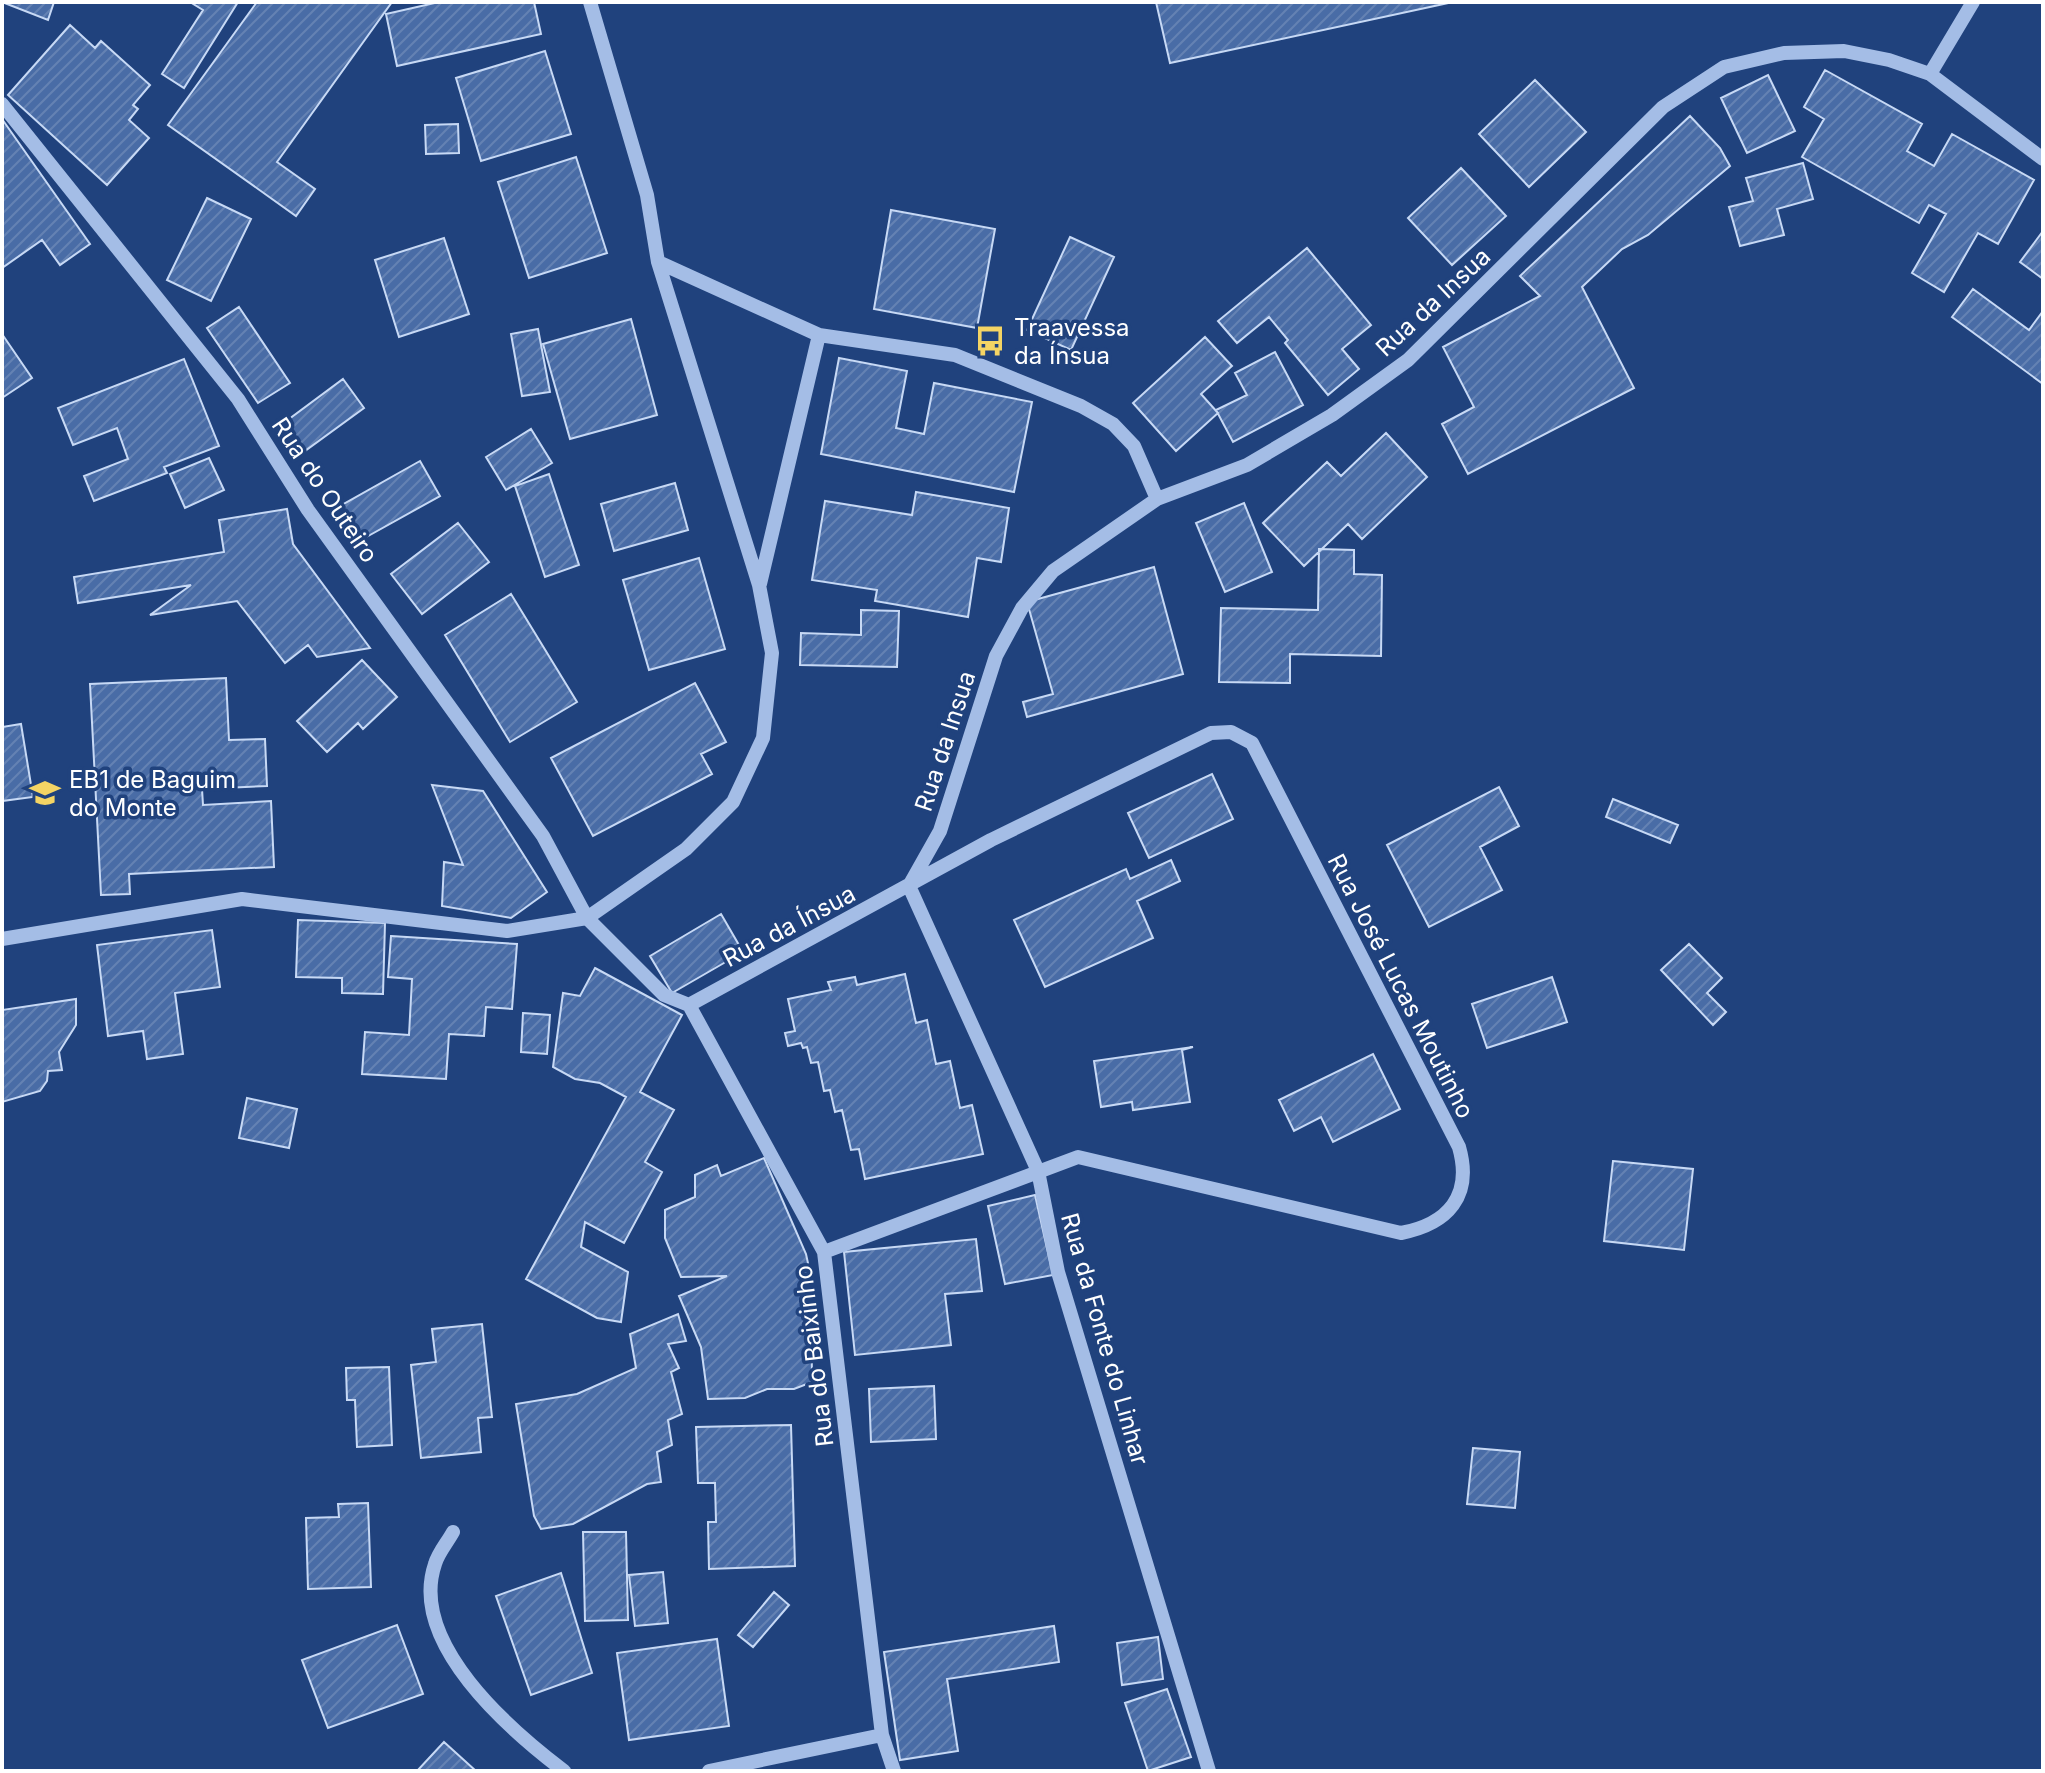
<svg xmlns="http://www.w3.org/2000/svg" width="2045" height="1773" font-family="Inter,sans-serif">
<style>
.building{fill:url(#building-hatch);stroke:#c7d9f5;stroke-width:2}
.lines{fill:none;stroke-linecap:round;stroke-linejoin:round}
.minor{stroke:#a4bde6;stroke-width:14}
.labels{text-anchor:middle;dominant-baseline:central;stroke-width:7;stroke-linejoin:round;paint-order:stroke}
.street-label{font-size:24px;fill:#fff;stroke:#20427d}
.poi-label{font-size:24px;fill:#fff;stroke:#20427d;text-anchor:start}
</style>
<defs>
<pattern id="building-hatch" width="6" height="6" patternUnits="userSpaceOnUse" patternTransform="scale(2)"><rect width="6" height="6" fill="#496ca6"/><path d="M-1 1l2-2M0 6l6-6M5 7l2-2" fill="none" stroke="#6482b3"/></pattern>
</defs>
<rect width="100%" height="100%" fill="#20427d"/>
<path class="building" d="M2 2H54L48 20Z
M190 2H238L184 88 162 74 203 10Z
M257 2H392L277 162 315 189 296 216 168 125Z
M439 2H534L541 34 397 66 386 14Z
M1156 2H1453L1170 63Z
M70 25 95 48 101 41 150 85 133 105 138 109 129 120 149 138 107 185 8 95Z
M545 51 571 134 481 161 456 78Z
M1825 70 1922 124 1907 151 1934 166 1952 134 2034 180 1998 244 1978 233 1944 292 1912 273 1946 214 1929 205 1919 223 1802 157 1824 119 1804 107Z
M1768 75 1795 131 1747 153 1721 98Z
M1535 80 1586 132 1529 187 1479 134Z
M1690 116 1720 148 1730 166 1648 235 1622 249 1582 287 1634 388 1468 474 1442 424 1474 407 1443 347 1540 296 1520 276Z
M2 119 90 244 60 265 42 240 2 268Z
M458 124 459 153 426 154 425 125Z
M576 157 607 253 529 278 498 182Z
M1803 163 1813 199 1777 209 1784 235 1740 246 1729 207 1753 201 1746 178Z
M1461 168 1506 216 1452 265 1408 218Z
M207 198 251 219 211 301 167 280Z
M891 210 995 229 977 328 874 309Z
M2043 231V279L2020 262Z
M1070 237 1114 257 1071 350 1027 330Z
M444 238 469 314 399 337 375 260Z
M1307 248 1371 325 1342 349 1359 369 1328 395 1285 343 1288 340 1269 317 1237 343 1218 321Z
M1973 289 2029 330 2043 311V384L1952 317Z
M239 307 290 383 258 403 207 328Z
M631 319 657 415 570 439 543 344Z
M538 329 550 392 522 396 511 334Z
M2 334 32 378 2 398Z
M1205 337 1232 366 1201 394 1218 413 1176 451 1133 403Z
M1275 352 1303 405 1233 442 1216 410 1247 395 1235 373Z
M839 358 907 371 896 428 924 434 934 383 1032 402 1014 492 821 454Z
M184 359 219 446 164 467 167 473 94 501 84 476 128 459 117 428 73 445 58 408Z
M343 379 364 408 298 456 277 428Z
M531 429 552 463 506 490 486 457Z
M1386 433 1427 477 1362 539 1348 524 1304 566 1263 523 1327 462 1341 476Z
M209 458 224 490 185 508 170 474Z
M420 461 440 496 361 540 342 505Z
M549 474 579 565 545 577 515 486Z
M675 483 688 530 614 551 601 504Z
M916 492 1009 508 1001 562 977 558 968 617 875 601 877 590 812 580 825 501 912 515Z
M1244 503 1272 572 1225 592 1196 523Z
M287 509 293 544 370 648 317 657 308 645 285 663 237 601 150 615 191 585 78 603 74 577 224 552 219 520Z
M458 523 489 562 422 614 391 574Z
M1319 549 1354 550V574L1382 575 1381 656 1290 654V683L1219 682 1221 608 1318 610Z
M699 558 725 649 649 670 623 580Z
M1154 567 1183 674 1027 717 1023 702 1053 694 1027 602Z
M511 594 577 702 510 742 445 635Z
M861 610 899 611 897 667 800 665 801 633 861 635Z
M362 660 397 697 363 729 358 723 327 752 297 721Z
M226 678 229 740 265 739 267 786 202 789 203 805 271 801 274 867 129 874 130 894 101 895 90 684Z
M695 683 726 742 701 754 712 774 593 836 551 758Z
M21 724 33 797 2 801V727Z
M1212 774 1233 819 1149 858 1128 813Z
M432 785 483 791 547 892 511 918 442 906 444 862 463 865Z
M1499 787 1519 826 1480 847 1502 890 1429 927 1387 845Z
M1613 799 1678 825 1670 843 1606 817Z
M1171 860 1180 881 1137 901 1153 938 1045 987 1014 920 1126 869 1130 879Z
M721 914 743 952 672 993 650 956Z
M298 920 385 923 383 994 342 993V978L296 977Z
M212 930 220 987 175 993 183 1054 147 1059 143 1031 108 1036 97 945Z
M391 936 517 944 512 1009 486 1007 484 1036 449 1034 446 1079 362 1074 365 1032 409 1035 412 979 388 977Z
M1689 944 1722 978 1707 993 1726 1012 1713 1025 1661 970Z
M595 968 682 1015 640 1092 674 1110 645 1162 662 1172 624 1243 585 1222 581 1247 628 1272 621 1322 597 1318 526 1279 626 1097 600 1083 575 1079 553 1067 563 993 580 996Z
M905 974 916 1023 927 1020 936 1064 950 1061 960 1108 972 1105 983 1154 865 1179 859 1149 851 1150 842 1110 835 1112 830 1090 824 1091 818 1062 811 1063 807 1047 803 1048 801 1043 788 1046 785 1033 795 1031 788 999 831 990 828 982 855 977 857 985Z
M1552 977 1567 1022 1487 1048 1472 1004Z
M76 999V1025L59 1052 62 1070 48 1071 47 1081 40 1091 2 1102V1010Z
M523 1013 550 1015 547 1054 521 1052Z
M1193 1047 1182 1050 1190 1102 1133 1110 1132 1102 1101 1107 1094 1061Z
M1373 1054 1400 1109 1333 1142 1321 1117 1294 1131 1279 1100Z
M247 1098 297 1109 289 1148 239 1138Z
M764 1158 806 1254 811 1277 812 1382 794 1389H767L745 1398 708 1399 701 1347 679 1296 727 1276 681 1277 665 1238V1210L695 1197V1175L717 1165 721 1176Z
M1613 1161 1693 1169 1684 1250 1604 1241Z
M1035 1195 1053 1275 1005 1284 988 1206Z
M976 1239 982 1291 945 1294 951 1345 855 1355 844 1252Z
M678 1314 686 1341 668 1344 679 1368 671 1372 682 1414 668 1420 672 1445 657 1452 661 1482 647 1484 573 1524 541 1529 534 1516 516 1404 577 1394 636 1368 630 1334Z
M482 1324 492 1417 478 1418 481 1452 421 1458 411 1365 436 1362 432 1329Z
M389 1367 392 1445 357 1447 355 1400H347L346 1368Z
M934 1386 936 1439 871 1442 869 1389Z
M791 1425 795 1566 709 1569 708 1522H716L715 1483H698L696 1427Z
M1473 1448 1520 1452 1515 1508 1467 1504Z
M368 1503 371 1587 308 1589 306 1518 339 1517 338 1504Z
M583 1532H626L628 1620 585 1621Z
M663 1572 668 1623 635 1626 629 1575Z
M561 1573 592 1673 531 1695 496 1596Z
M774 1592 789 1605 753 1647 738 1635Z
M397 1625 423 1694 328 1728 302 1660Z
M1054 1626 1059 1662 947 1679 958 1751 900 1760 884 1652Z
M1158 1637 1163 1679 1122 1685 1117 1643Z
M717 1639 729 1726 629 1740 617 1653Z
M1167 1689 1191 1757 1148 1771 1125 1703Z
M444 1742 476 1771H417Z"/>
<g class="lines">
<path class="minor" d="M1930 74 1973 2
M2 104 238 399 308 510 543 836 587 918 664 995 689 1005 824 1252 882 1735 894 1771
M658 262 819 335 955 355 1081 406 1113 424 1134 446 1157 499
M760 584 819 335
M909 886 940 831 996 656 1022 608 1053 571 1157 499 1247 465 1332 415 1408 360 1663 107 1724 67 1784 53 1844 51 1889 60 1930 74 2043 159
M909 886 1038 1171 1058 1272 1209 1771
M2 939 242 899 507 931 587 918 686 849 733 802 763 738 772 653 759 585 658 262 647 195 590 2
M689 1005 991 840 1211 733 1231 732 1252 743 1459 1147C1473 1196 1448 1224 1401 1233L1078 1157 824 1252
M453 1532C447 1543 438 1553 435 1564 408 1643 510 1730 564 1771
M709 1771 882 1735"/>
</g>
<defs>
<g id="bus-bare" transform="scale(2.4)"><path d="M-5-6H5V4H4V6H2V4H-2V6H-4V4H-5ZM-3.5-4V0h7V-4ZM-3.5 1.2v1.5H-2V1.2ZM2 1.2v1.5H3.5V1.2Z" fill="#f4d464" stroke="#20427d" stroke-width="2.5" paint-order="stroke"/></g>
<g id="school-bare" transform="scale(2.4)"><path d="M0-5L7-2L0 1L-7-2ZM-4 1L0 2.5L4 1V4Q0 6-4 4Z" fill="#f4d464" stroke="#20427d" stroke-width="2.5" paint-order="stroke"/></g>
</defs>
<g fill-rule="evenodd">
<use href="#bus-bare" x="990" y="341"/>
<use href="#school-bare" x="45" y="793"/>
</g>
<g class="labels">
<g class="street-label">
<text transform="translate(1433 302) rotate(-43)">Rua da Insua</text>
<text transform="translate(325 490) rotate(56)">Rua do Outeiro</text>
<text transform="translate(945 741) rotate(-72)">Rua da Insua</text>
<text transform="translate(789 926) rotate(-28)">Rua da Ínsua</text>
<text transform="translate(1401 986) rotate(63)">Rua José Lucas Moutinho</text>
<text transform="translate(1105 1339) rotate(74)">Rua da Fonte do Linhar</text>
<text transform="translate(814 1356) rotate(-97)">Rua do Baixinho</text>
</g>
<g class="poi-label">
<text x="1014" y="327">Traavessa<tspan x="1014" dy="28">da Ínsua</tspan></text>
<text x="69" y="779">EB1 de Baguim<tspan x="69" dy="28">do Monte</tspan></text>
</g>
</g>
<rect width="2045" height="1773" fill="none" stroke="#ffffff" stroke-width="8"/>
</svg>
